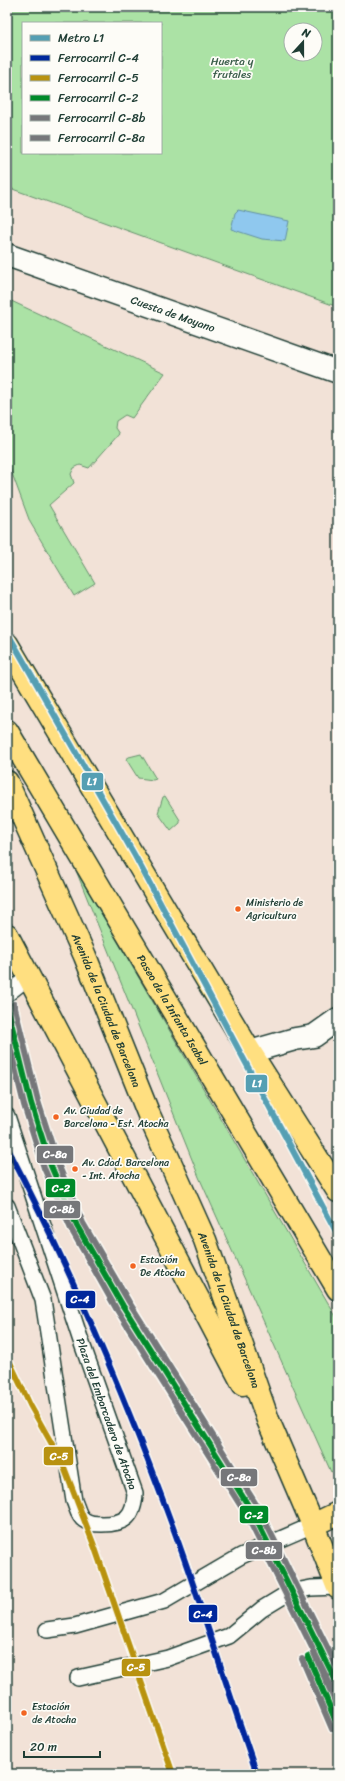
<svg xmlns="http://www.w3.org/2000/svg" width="345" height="1781" font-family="Sriracha,sans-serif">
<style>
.green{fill:#abe2a5;stroke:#65906c;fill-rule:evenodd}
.water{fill:#8fc8ee;stroke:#6290a4}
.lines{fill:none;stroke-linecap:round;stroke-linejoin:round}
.service-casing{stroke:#1f3d34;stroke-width:18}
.pedestrian-casing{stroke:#1f3d34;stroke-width:25}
.minor-casing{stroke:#1f3d34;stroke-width:25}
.primary-casing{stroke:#1f3d34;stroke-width:25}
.service{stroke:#fdfcf7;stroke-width:15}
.pedestrian{stroke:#fdfcf7;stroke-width:22}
.minor{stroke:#fdfcf7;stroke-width:22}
.primary{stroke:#ffdf80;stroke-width:22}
.rail-1-casing{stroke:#fdfcf7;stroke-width:9}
.rail-2-casing{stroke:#fdfcf7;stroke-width:9}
.rail-3-casing{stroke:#fdfcf7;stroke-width:9}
.rail-4-casing{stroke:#fdfcf7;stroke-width:9}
.rail-5-casing{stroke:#fdfcf7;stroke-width:9}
.rail-1{stroke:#00289c;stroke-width:6}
.rail-2{stroke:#b89210;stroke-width:6}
.rail-3{stroke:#008a29;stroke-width:6}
.rail-4{stroke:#76777a;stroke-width:6}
.rail-5{stroke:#76777a;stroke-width:6}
.metro-1-casing{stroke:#fdfcf7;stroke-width:9}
.metro-1{stroke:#559fb3;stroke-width:6}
.bus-dot{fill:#f26522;stroke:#fdfcf7;stroke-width:1.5}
.labels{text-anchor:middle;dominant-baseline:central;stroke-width:3.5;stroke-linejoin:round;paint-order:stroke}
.bus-label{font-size:10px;fill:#1f3d34;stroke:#fdfcf7;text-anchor:start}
.park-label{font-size:11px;fill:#3b5e4b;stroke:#fdfcf7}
.street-label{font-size:11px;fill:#1f3d34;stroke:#fdfcf7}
.line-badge{stroke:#fdfcf7;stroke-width:1.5}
.badge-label{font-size:11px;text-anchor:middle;font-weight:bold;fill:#fff}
</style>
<rect width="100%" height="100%" fill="#f2e2d7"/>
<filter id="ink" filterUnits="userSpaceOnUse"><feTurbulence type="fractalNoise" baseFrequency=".025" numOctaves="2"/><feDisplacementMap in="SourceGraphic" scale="8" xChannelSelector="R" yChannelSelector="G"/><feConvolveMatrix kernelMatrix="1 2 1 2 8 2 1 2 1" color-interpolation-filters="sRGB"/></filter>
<g filter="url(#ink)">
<path class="green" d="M7 7H338V307L7 187ZM23 23H161V153H23ZM291 30H315V54H291Z
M7 299 165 373 132 418 125 415 116 421 115 428 119 434 89 468 80 465 74 468 71 474 74 483 49 505 95 583 74 596 30 522 7 460Z
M141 754 156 779 153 780 138 778 126 759 129 757Z
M165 796 180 820V823L171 831 158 813 163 797Z
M75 868 338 1320V1468L331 1472 199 1177Z"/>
<path class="water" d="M238 210 289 221 285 241 262 239 231 229 235 213Z"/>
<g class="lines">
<g class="service-casing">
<g id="service">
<path d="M7 994 30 976"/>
<path id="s1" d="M7 1116 80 1338 135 1493C134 1517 125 1524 102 1524 97 1524 88 1523 84 1520 78 1516 77 1507 74 1501L43 1300 7 1206"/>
<path d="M47 1630 75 1626 164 1601 241 1556 313 1525"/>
<path d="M78 1678 168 1658 229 1636 262 1609 290 1592 311 1588 337 1587"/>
</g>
</g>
<g class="pedestrian-casing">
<g id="pedestrian">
<path id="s2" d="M7 255 338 372"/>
</g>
</g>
<g class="minor-casing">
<path id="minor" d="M250 1052 295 1039 314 1036 338 1019"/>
</g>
<g class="primary-casing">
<g id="primary">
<path d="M7 644 250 1052 338 1191"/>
<path id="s3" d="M7 731 338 1289"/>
<path id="s4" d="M7 782 85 956 149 1115 205 1240 268 1420 313 1525 338 1588"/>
<path d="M7 935 243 1384"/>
<path d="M313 1525 338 1513"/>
</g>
</g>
<use href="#service" class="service"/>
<use href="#pedestrian" class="pedestrian"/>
<use href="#minor" class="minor"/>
<use href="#primary" class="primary"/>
<g class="rail-1-casing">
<path id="rail-1" d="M7 1147C72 1272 127 1401 175 1533 204 1613 229 1694 257 1774"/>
</g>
<g class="rail-2-casing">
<path id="rail-2" d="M7 1356 30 1405 62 1462 95 1548 173 1774"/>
</g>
<g class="rail-3-casing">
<path id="rail-3" d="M7 1006 31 1103 51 1166 77 1226 123 1306 253 1513 338 1685
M308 1656 338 1726"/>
</g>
<g class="rail-4-casing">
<path id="rail-4" d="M7 1035 24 1105 44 1168 71 1229 117 1310 247 1516 332 1688
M302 1659 332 1729"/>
</g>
<g class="rail-5-casing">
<path id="rail-5" d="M14 1004 38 1101 58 1164 83 1223 129 1302 259 1509 338 1669
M314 1653 338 1708"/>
</g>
<use href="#rail-1" class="rail-1"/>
<use href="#rail-2" class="rail-2"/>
<use href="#rail-3" class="rail-3"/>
<use href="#rail-4" class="rail-4"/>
<use href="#rail-5" class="rail-5"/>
<g class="metro-1-casing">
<path id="metro-1" d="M7 632 135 856 338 1235"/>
</g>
<use href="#metro-1" class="metro-1"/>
</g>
</g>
<g class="bus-dot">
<circle cx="238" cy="909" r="3.5"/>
<circle cx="56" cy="1117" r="3.5"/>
<circle cx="75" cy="1169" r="3.5"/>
<circle cx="133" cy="1266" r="3.5"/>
<circle cx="24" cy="1713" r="3.5"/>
</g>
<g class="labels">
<g class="bus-label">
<text x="246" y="903">Ministerio de<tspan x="246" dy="13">Agricultura</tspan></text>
<text x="64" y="1111">Av. Ciudad de<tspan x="64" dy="13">Barcelona - Est. Atocha</tspan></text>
<text x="82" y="1163">Av. Cdad. Barcelona<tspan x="82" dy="13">- Int. Atocha</tspan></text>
<text x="140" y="1260">Estación<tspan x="140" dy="13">De Atocha</tspan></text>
<text x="32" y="1707">Estación<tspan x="32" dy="13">de Atocha</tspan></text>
</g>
<g class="park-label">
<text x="232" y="61">Huerta y<tspan x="232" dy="13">frutales</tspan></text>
</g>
<g class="street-label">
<text stroke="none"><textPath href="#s2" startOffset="176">Cuesta de Moyano</textPath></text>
<text stroke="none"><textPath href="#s4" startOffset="249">Avenida de la Ciudad de Barcelona</textPath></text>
<text stroke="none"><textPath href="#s3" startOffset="324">Paseo de la Infanta Isabel</textPath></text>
<text stroke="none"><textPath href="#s4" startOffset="573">Avenida de la Ciudad de Barcelona</textPath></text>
<text stroke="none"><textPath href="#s1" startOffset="314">Plaza del Embarcadero de Atocha</textPath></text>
</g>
</g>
<g class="line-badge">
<rect x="81" y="772" width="23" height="19" rx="4" fill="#559fb3"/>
<rect x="245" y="1074" width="23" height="19" rx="4" fill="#559fb3"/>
<rect x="36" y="1145" width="38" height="19" rx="4" fill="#76777a"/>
<rect x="45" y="1178" width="31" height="20" rx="4" fill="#008a29"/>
<rect x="43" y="1200" width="38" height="19" rx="4" fill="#76777a"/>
<rect x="65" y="1290" width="31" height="19" rx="4" fill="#00289c"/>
<rect x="43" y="1446" width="31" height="20" rx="4" fill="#b89210"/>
<rect x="220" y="1468" width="38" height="19" rx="4" fill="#76777a"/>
<rect x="239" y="1505" width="30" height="19" rx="4" fill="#008a29"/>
<rect x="245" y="1541" width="38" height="19" rx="4" fill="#76777a"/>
<rect x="188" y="1604" width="30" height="19" rx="4" fill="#00289c"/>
<rect x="121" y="1658" width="30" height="19" rx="4" fill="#b89210"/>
</g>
<g class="badge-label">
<text x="92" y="785">L1</text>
<text x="257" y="1087">L1</text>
<text x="55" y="1158">C-8a</text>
<text x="61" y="1192">C-2</text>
<text x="62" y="1213">C-8b</text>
<text x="80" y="1303">C-4</text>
<text x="59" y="1460">C-5</text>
<text x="239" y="1481">C-8a</text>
<text x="254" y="1519">C-2</text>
<text x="264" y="1554">C-8b</text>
<text x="203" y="1618">C-4</text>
<text x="136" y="1671">C-5</text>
</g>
<rect width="345" height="1781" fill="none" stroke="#fdfcf7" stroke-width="24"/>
<rect x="12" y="12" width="321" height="1757" fill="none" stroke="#1f3d34" stroke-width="1.5" filter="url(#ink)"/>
<rect x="22" y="22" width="140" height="132" fill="#fdfcf7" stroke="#a4b0a9"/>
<rect x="30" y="35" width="20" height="6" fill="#559fb3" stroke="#a4b0a9"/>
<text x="58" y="42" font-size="12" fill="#1f3d34">Metro L1</text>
<rect x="30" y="55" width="20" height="6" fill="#00289c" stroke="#a4b0a9"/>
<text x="58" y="62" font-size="12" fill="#1f3d34">Ferrocarril C-4</text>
<rect x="30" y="75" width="20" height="6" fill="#b89210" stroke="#a4b0a9"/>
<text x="58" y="82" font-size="12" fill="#1f3d34">Ferrocarril C-5</text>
<rect x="30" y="95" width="20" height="6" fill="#008a29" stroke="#a4b0a9"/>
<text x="58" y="102" font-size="12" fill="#1f3d34">Ferrocarril C-2</text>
<rect x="30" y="115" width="20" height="6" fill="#76777a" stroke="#a4b0a9"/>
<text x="58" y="122" font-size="12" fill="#1f3d34">Ferrocarril C-8b</text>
<rect x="30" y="135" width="20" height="6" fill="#76777a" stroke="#a4b0a9"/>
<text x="58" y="142" font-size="12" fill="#1f3d34">Ferrocarril C-8a</text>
<g transform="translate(303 42) rotate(21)"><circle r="19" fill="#fdfcf7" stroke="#a4b0a9"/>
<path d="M0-3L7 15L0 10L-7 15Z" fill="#1f3d34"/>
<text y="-6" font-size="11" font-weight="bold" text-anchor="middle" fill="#1f3d34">N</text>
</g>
<path d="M24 1751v6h76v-6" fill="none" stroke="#1f3d34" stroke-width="2"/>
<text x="30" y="1751" font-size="12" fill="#1f3d34" stroke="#fdfcf7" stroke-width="3" paint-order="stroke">20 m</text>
</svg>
